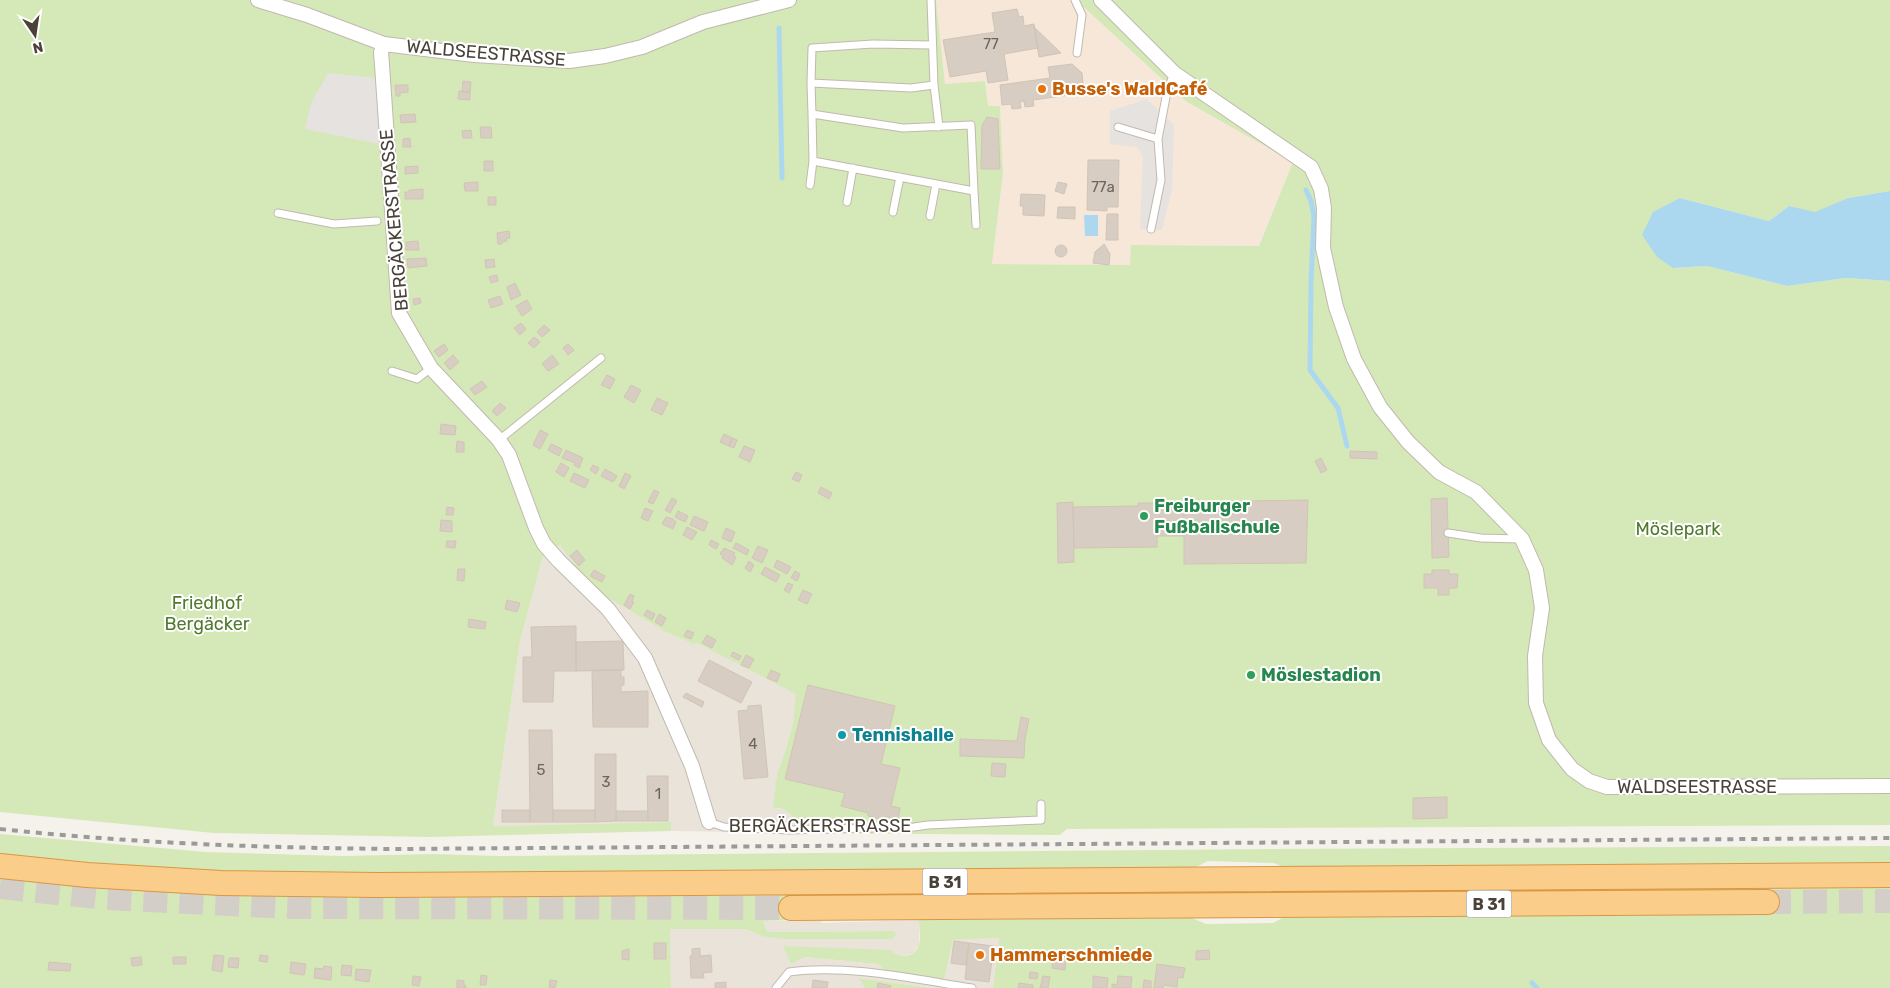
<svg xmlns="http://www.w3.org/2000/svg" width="1890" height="988" font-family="Rubik,sans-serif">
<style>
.residential{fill:#e9e3da}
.commercial{fill:#f6e7d9}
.green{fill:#d5e8b7}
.parking{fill:#e5e2e0}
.water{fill:#acd8ef}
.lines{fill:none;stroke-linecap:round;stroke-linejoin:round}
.stream{stroke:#acd8ef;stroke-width:5}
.building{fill:#d7cdc2;stroke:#d2c4b5}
.trunk-tunnel{stroke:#d3cfc8;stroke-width:24;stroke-dasharray:24 12;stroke-linecap:butt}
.service-casing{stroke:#c1b9af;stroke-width:9}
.minor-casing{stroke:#c1b9af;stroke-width:16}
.trunk-casing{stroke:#d99742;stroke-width:26}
.service{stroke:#fff;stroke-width:7}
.minor{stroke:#fff;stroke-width:14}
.trunk{stroke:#face8a;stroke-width:24}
.rail{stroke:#9a9a9a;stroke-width:4;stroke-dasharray:6 6;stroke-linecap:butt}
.food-dot{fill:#e8710a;stroke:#fff;stroke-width:2}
.leisure-dot{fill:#2e9e5b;stroke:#fff;stroke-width:2}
.culture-dot{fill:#0f9aa8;stroke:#fff;stroke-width:2}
.labels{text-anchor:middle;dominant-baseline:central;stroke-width:4;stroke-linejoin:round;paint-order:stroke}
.number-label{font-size:15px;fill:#6d655b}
.shield{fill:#fff;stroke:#807b74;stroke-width:1}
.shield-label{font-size:16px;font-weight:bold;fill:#4a4239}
.street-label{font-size:18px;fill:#4a4239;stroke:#fff}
.food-label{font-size:18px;font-weight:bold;fill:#c56008;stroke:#fff;text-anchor:start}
.leisure-label{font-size:18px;font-weight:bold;fill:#27864d;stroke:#fff;text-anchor:start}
.park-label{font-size:18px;fill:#507b2d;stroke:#fff}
.culture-label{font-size:18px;font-weight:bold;fill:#0d838f;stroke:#fff;text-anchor:start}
</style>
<rect width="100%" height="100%" fill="#f5f2ec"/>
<path class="residential" d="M560 545 585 579 605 596 666 632 693 644 697 643 797 694 793 723 786 749 777 774 774 808 785 809 790 812 795 821V833L671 831 670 822 493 826 520 641 543 556Z
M919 920V945L913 953 904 956 784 946 791 964 805 957 878 964 885 971 944 981 953 940 999 938 993 988H931L860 978 865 988H671L669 929H745L762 936 894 931 767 932 763 921H821L822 923Z"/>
<path class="commercial" d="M936 0H1076L1187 102 1293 162 1259 246 1131 245 1130 265 992 264 1003 173 1000 106H988L985 81 945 85Z"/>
<path class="green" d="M0 0H936L945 84 985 81 988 106H1000L1003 173 992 264 1130 265 1131 245 1259 246 1293 162 1187 102 1076 0H1890V191L1848 198 1815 213 1789 206 1769 221 1680 198 1673 268 1707 266 1787 286 1846 278 1890 281V825L1067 829 1060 835 795 833C795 818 791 807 773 808L777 774 786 749 793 723 796 694 697 643 693 644 666 632 605 596 585 579 560 545 543 556 520 641 493 826 671 822V831L430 837 214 833 0 812Z
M0 834 206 852 343 856 434 854 499 856 1271 849 1890 846V863L1286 868 1274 863 1208 861 1196 867V871L300 875 80 864 0 856Z
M0 874 622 893 790 895 789 890 1890 885V988H993L999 938 953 940 944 981 885 971 878 964 805 957 791 964 783 946 891 950C898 959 916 958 919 944 921 938 919 927 919 920L1192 918 1206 924 1273 923 1286 916 1767 913 1766 890 791 895 793 920 763 921 767 932 894 931 896 935 892 939H784L762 936 745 929H670L671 988H0Z
M859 978 931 988H865Z"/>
<path class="parking" d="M328 73 377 78 379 144 305 129 311 103Z
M1147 99 1174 125 1172 189 1162 230 1140 229 1143 156 1137 147 1110 144V111Z"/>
<path class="water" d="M1890 191V281L1846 278 1787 286 1707 266 1673 268 1657 257 1642 235 1653 212 1680 198 1769 221 1789 206 1815 212 1848 198Z
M1084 215H1098V236H1085Z"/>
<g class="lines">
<path class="stream" d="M779 28 782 178
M1306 190 1311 201 1314 217 1311 282 1310 370 1338 408 1347 446
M1532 983 1537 988"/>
</g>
<path class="building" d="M1017 9 1019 17 1023 16 1024 26 1034 24 1038 48 1004 54 1008 80 988 83 986 71 950 77 943 40 995 32 992 13Z
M1034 27 1061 53 1039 57Z
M1072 64 1082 73 1084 93 1033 100 1034 106 1025 107 1024 101 1020 102 1021 108 1012 109 1011 104 1002 105 1000 85 1050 78 1048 67Z
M463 81 471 82 470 92H462Z
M395 85H408V92L400 93V96H396Z
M459 91 470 92V100L458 99Z
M415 114 416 122 401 123 400 115Z
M987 117 998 119 1000 169H981L982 125Z
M480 127H491L492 138H481Z
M471 130 472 138H463L462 131Z
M410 138 411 147H403V139Z
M1088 160H1119L1118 207H1107V211L1087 210Z
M484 161H493V171H484Z
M418 166V173L405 174V167Z
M478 182V191H465L464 183Z
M1058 182 1067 184 1064 194 1055 191Z
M423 189V199H405V192H409V190Z
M1021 194 1045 195 1044 216 1023 215V206H1020Z
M488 197H496V205H488Z
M1058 207H1075V219L1057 218Z
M1107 214H1118V240H1106Z
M509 231 510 238 506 239 507 241 502 242V244H498L497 233Z
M418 241 419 250H406V242Z
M1104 244 1110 254 1109 265 1093 263 1095 252Z
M1055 251a6 6 0 1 1 12 0a6 6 0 1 1-12 0Z
M426 258 427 266 408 268 407 259Z
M494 259 495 267 486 268 485 260Z
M497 275 498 281 491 283 489 277Z
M515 283 521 295 511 300 507 287Z
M500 296 503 304 491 308 488 300Z
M420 298 421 303 414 305 413 299Z
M527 300 532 309 522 316 516 306Z
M521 323 526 329 520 335 514 328Z
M544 325 550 330 542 337 537 332Z
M534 337 540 342 534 348 528 343Z
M444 344 448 350 439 357 434 351Z
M568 344 574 350 568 355 563 348Z
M453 355 459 362 450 370 444 363Z
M552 355 559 364 548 371 542 364Z
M607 375 615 379 610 389 601 385Z
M482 381 487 387 475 395 470 389Z
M631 385 641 390 634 403 624 397Z
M657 398 668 403 662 415 651 410Z
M500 403 506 408 497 416 492 411Z
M441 424 456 426 455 435 440 434Z
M540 430 548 434 540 449 533 445Z
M724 434 732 438 729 446 720 442Z
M732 438 737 440 734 448 729 446Z
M457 441 464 442V452H456Z
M551 444 562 449 559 456 548 450Z
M744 446 755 450 750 462 739 457Z
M566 450 583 458 579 468 574 465 575 463 562 458Z
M1350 451 1377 452V459L1350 458Z
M1321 458 1327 470 1321 473 1315 461Z
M561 463 569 468 564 477 556 472Z
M593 465 599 468 596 474 590 470Z
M605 469 617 476 613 482 601 476Z
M796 472 802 475 799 482 792 479Z
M574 473 589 480 585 488 570 481Z
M625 473 631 476 624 489 619 486Z
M821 487 832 493 829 499 818 493Z
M654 490 659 492 653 504 648 502Z
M672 498 677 501 670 513 665 510Z
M1447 498 1449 557 1432 558 1431 499Z
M1308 500 1306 563 1184 564V502Z
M1073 502 1074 562 1058 563 1057 503Z
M1138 503H1184V536H1157V547L1074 548 1073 507 1138 506Z
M447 507 454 508 453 515H446Z
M645 508 653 511 648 521 641 518Z
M678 511 688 516 685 522 675 517Z
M694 516 708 522 704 531 690 525Z
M666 517 673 519 676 522 673 529 662 524Z
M441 520 452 521V532L440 531Z
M687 527 697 532 692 540 683 535Z
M726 528 735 532 731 542 722 538Z
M711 540 719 544 716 549 709 545Z
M447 541H456L455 548 446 547Z
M736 543 749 550 747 555 733 548Z
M758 546 768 550 762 563 752 558Z
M724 548 735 553 733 556 736 557 732 565 722 558 723 556 720 554Z
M577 550 585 560 579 566 570 556Z
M777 560 791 567 787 574 774 567Z
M749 561 754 565 750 572 745 568Z
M765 567 780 575 776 582 761 574Z
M458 569H465L464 581 457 580Z
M594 570 605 576 602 582 590 576Z
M1432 570H1449V574H1458L1457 588H1449V595H1438V588H1424V574H1432Z
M795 571 800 574 797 581 791 578Z
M788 583 793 585 789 593 784 590Z
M803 590 812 594 807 604 798 600Z
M630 594 634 596 632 601 634 602 630 609 624 605Z
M507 600 520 603 517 612 505 609Z
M647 610 655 614 652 620 644 615Z
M659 614 666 618 662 626 655 622Z
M469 619 486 622 485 629 468 627Z
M576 626V671H554L553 702H523V657H532L531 627Z
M687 630 694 633 691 639 684 636Z
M707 635 716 640 712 648 702 643Z
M623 641 624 670 576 671V642Z
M733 652 741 656 739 660 731 656Z
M746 655 754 659 749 668 741 665Z
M709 660 752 682 741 703 698 681Z
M592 670H621V677H624V685H621V692L648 691V727H593Z
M771 670 780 674 777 682 767 678Z
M808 685 895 706 881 764 900 768 891 806 900 808 898 820 885 816 884 820 868 816V813L841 806 845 793 785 779Z
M686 693 704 702 702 707 683 697Z
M761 705 768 777 744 779 738 711 748 710V706Z
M1021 717 1029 719 1025 739 1024 758 960 756V739L1017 741Z
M529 730H552L553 822H530Z
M595 754H616V821L595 822Z
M992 763 1006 764 1005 777 991 776Z
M647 776H668V821H648Z
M1447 797V818L1413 819V798Z
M502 810H530V822H502Z
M553 810H595V822H553Z
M616 811H648V821H616Z
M954 941 969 943 966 965 951 963Z
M654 943H666V959H654Z
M969 943 994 946 989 982 965 979Z
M700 948V956L711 955 712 972 703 973 704 978H691L690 956H692V949Z
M629 949V960L622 959V951Z
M1032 950 1041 952 1040 962 1031 961Z
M1209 950 1210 959 1196 960V951Z
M214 955 224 956 222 972 212 970Z
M260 955 268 956 267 962 259 961Z
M1053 955 1066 957 1065 970 1052 968Z
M141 957 142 965 132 966 131 958Z
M173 957H186V964H173Z
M229 958H239L238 968 228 967Z
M49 962 71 964 70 971 48 970Z
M291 962 306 964 304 975 290 973Z
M1157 964 1185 968 1183 978 1178 977 1177 987 1164 985 1163 988H1154Z
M342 965 352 966 351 976 341 975Z
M324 966 332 967 331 980 314 978 315 968 323 969Z
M356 969 371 970 369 982 355 980Z
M1030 972 1038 973 1037 979 1029 978Z
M481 975 487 976 486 985H480Z
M413 976 421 977 419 986 412 985Z
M1043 976 1050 977 1048 988H1040Z
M1093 976 1108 978 1107 988H1093Z
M1118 976 1132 977 1131 988H1112V984L1117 985Z
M457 980 464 981V985L466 986V988H457Z
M550 980 557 981 555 988 549 987Z
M813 980 828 982 827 988H812Z
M1144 980 1151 981V988H1143Z
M726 982V988H715V983Z
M878 983 891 986 890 988H877Z
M1019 983 1033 985V988H1018Z"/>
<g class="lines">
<path class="trunk-tunnel" d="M0 887 106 898 291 907 791 908
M1767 902 1890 901"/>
<g class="service-casing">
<path id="service" d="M931 0 934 85 939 127
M1075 0 1082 15 1077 53
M811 83 812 48 873 44 932 45
M812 114 903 128 971 125 974 191 813 161Z
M812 114 811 83 911 88 934 85
M1118 127 1158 139
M810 185 813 161
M974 191 976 225
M847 202 853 168
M893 212 900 177
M278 213 334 224 377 221
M930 216 936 184
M1151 229 1161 180 1158 139 1167 92 1174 73
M392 371 417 379 431 368
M499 440 601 358
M1448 533 1481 538 1520 539
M709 822 724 827 789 830 914 827 928 825 1041 820V804
M776 988 789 972C848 964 914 979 972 988"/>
</g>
<g class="minor-casing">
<path id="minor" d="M258 0 307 15 384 44 474 55 569 61 605 56 642 47 703 22 789 0
M1101 0 1174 73 1311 167 1321 189 1324 208 1323 248 1336 307 1354 359 1380 407 1408 442 1439 472 1476 492 1522 539 1536 570 1542 608 1535 656 1536 703 1549 740 1572 769 1589 781 1607 787 1890 786
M384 44 381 52 382 65 399 313 431 368 499 440 509 455 536 528 544 544 559 561 608 609 645 658 692 766 709 822"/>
</g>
<g class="trunk-casing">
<path id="trunk" d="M0 866 87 875 221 883 378 885 1890 875
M791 908 1767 902"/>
</g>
<use href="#service" class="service"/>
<use href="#minor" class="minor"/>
<use href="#trunk" class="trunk"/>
<path class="rail" d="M0 829C131 843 264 848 397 849L1890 838"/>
</g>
<g class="food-dot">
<circle cx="1042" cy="89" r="5"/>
<circle cx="980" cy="955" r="5"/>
</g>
<g class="leisure-dot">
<circle cx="1144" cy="516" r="5"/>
<circle cx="1251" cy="675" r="5"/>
</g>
<circle class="culture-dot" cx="842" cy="735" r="5"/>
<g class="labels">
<g class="number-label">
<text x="991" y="44">77</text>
<text x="1103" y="187">77a</text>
<text x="753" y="744">4</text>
<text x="541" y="770">5</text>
<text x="606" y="782">3</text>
<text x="658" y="794">1</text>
</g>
<g class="shield">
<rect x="922.5" y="868.5" width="45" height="27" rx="4"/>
<rect x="1466.5" y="890.5" width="45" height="27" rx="4"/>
</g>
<g class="shield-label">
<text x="945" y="882">B 31</text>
<text x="1489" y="904">B 31</text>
</g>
<g class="street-label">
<text transform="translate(486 53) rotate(5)">WALDSEESTRASSE</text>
<text transform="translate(394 220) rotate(-95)">BERGÄCKERSTRASSE</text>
<text x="1697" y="787">WALDSEESTRASSE</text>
<text x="820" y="826">BERGÄCKERSTRASSE</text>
</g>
<g class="food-label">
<text x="1052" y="89">Busse's WaldCafé</text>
<text x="990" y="955">Hammerschmiede</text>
</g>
<g class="leisure-label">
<text x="1154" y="506">Freiburger<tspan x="1154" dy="21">Fußballschule</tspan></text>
<text x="1261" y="675">Möslestadion</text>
</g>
<g class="park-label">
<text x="1678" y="529">Möslepark</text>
<text x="207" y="603">Friedhof<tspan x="207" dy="21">Bergäcker</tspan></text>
</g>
<g class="culture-label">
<text x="852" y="735">Tennishalle</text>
</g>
</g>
<g transform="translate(35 35) rotate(167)" stroke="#ffffff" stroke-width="4" paint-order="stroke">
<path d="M0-4L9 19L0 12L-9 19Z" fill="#4a4239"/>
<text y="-8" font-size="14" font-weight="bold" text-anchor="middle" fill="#4a4239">N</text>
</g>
</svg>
